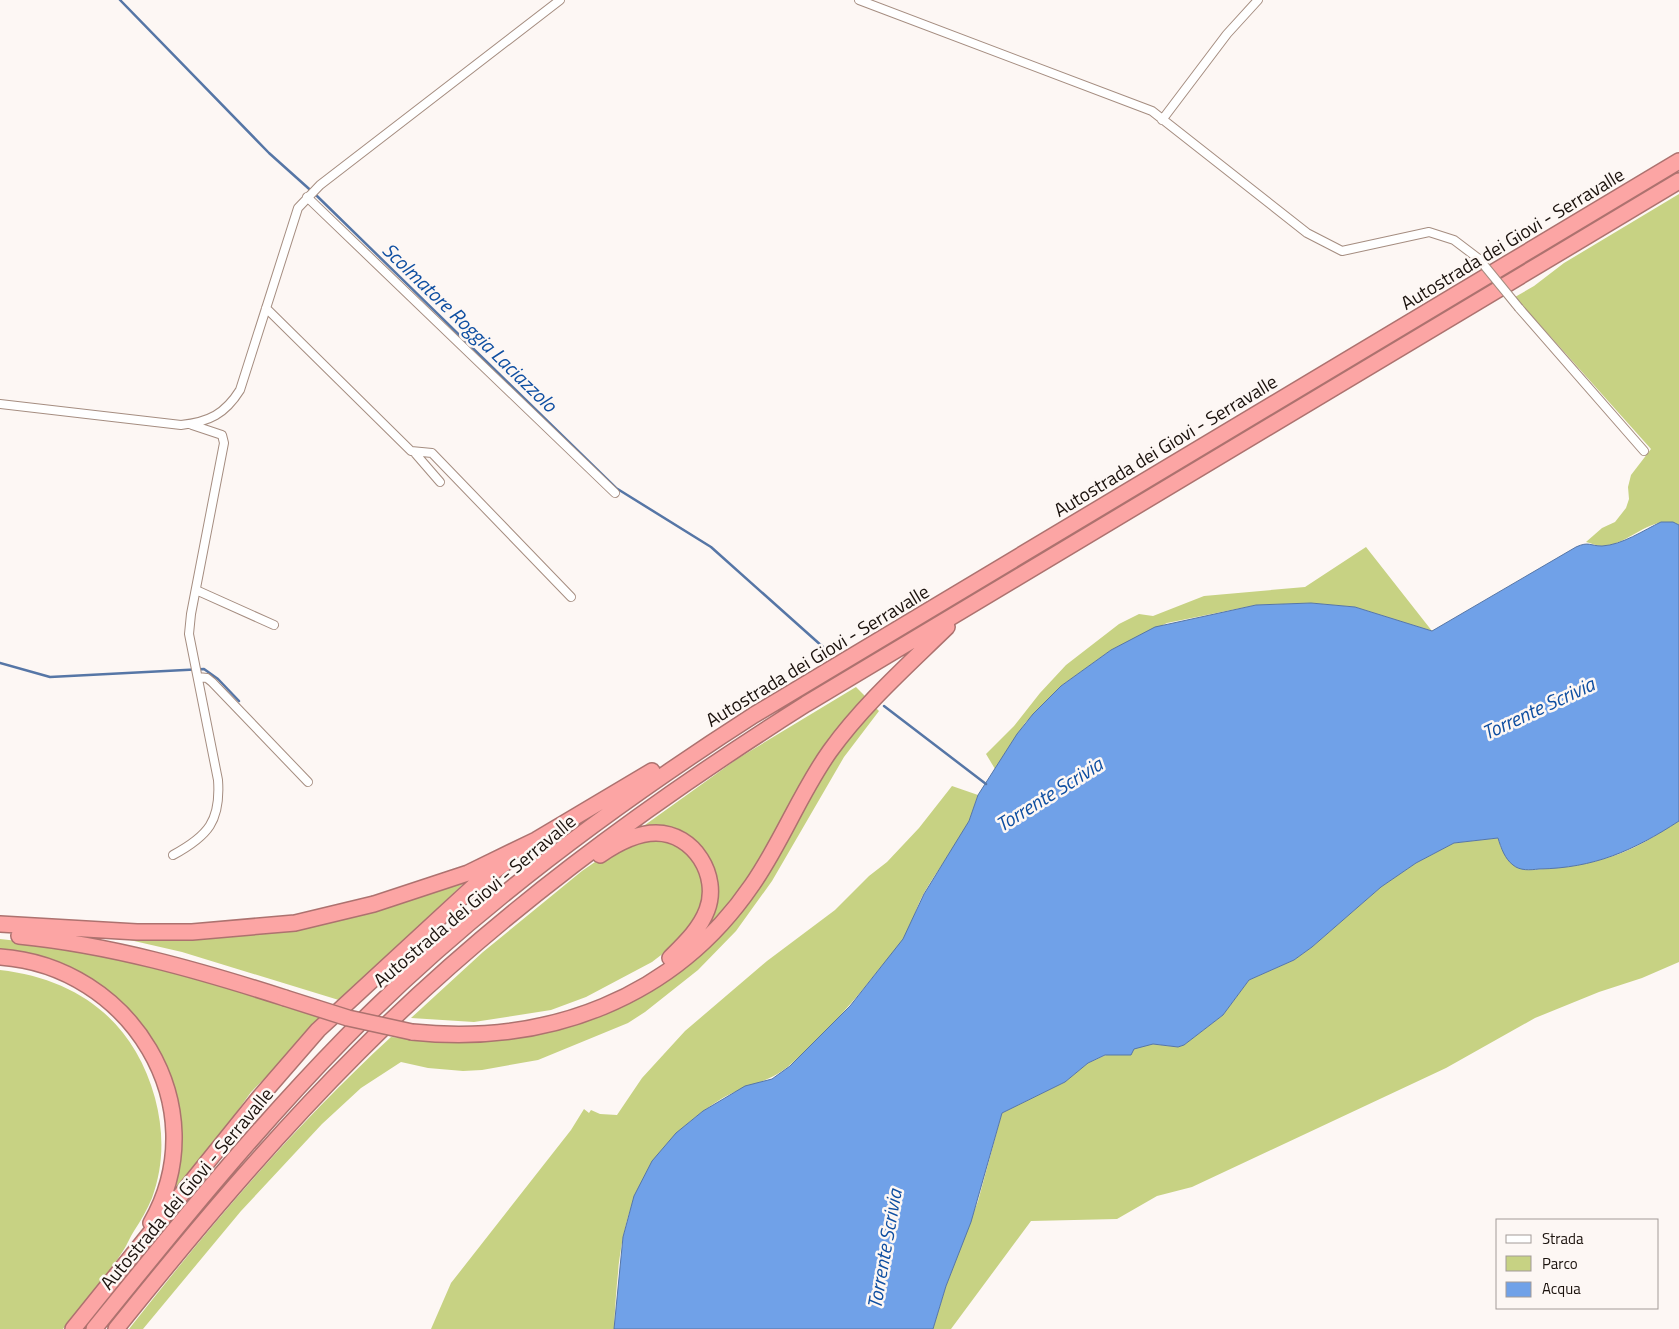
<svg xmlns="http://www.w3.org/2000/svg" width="1679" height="1329" font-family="'Titillium Web',sans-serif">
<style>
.green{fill:#c7d283}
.water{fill:#70a1e8;stroke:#5676a6}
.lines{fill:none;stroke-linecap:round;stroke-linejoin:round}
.stream{stroke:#5676a6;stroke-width:2.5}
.street-casing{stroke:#a58d80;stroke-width:10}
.highway-casing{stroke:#ad726f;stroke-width:18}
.street{stroke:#fff;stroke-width:8}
.highway{stroke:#fca5a4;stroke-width:15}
.street-bridge-casing{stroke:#a58d80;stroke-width:10;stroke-linecap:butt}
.highway-bridge-casing{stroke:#ad726f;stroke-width:18;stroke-linecap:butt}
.street-bridge{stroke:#fff;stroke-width:8}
.highway-bridge{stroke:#fca5a4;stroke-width:15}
.labels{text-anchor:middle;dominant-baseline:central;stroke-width:5;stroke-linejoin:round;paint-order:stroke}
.street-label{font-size:19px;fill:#1b120d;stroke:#fdf7f4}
.water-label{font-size:20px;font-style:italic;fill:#0e4ea1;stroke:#fdf7f4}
</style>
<rect width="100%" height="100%" fill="#fdf7f4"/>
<path class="green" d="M1679 194V525C1653 512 1628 546 1602 546 1597 546 1591 543 1586 542L1602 528 1615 522 1626 508 1629 499 1628 487 1631 475 1651 449 1515 297 1534 286 1564 263Z
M1366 547 1432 631 1355 607 1311 603 1256 605 1167 623 1111 650 1061 686 1025 723 995 769 986 754 1014 726 1040 693 1066 665 1119 624 1139 614 1153 616 1204 596 1305 587Z
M856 687 865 696 824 748 756 868 718 916 692 942 705 923V855L638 830 737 759Z
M874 706 879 711 844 757 772 881 736 931 698 970 645 1012 628 1023 538 1060 482 1070 463 1071 428 1068 401 1062 361 1088 322 1124 241 1211 143 1329H129C210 1226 294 1126 391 1037L424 1040H489L550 1030 704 945 829 762Z
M952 786 978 795C974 804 973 814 968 823 955 847 938 869 924 893 916 907 912 924 904 938 896 951 885 962 876 973 850 1006 822 1037 791 1064 769 1084 742 1085 718 1101 628 1159 619 1228 614 1329H431L451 1283 571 1130 584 1109 589 1113 591 1110 600 1114 617 1115 642 1078 685 1031 767 961 835 910 869 876 887 862 919 828Z
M1679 821V962L1642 978 1599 992 1535 1018 1446 1068 1192 1187 1157 1196 1117 1219 1031 1221 951 1329H933L946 1286 978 1201 1002 1113 1065 1082 1088 1063 1106 1055H1117L1142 1045 1153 1044 1178 1047 1184 1045 1223 1015 1249 980 1294 960 1312 947 1381 887 1416 863 1454 843 1498 838 1501 848 1524 870C1554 869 1590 865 1619 854 1640 846 1660 833 1679 821Z
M649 840 667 841 682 846 693 856 706 881 701 911 678 942 652 962 586 997 551 1010 474 1022 411 1018 483 952 582 871 608 853 636 842Z
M468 879 342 1001 182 952 121 938 318 924 414 899Z
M0 939 36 943 164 968 326 1017 251 1092 224 1130 169 1200 171 1089 105 991 0 953Z
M0 970C78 979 134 1021 155 1098 164 1132 164 1165 152 1198 147 1210 141 1220 134 1231 130 1237 127 1245 123 1251 106 1278 83 1304 63 1329H0Z"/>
<path class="water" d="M1661 522H1673L1679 525V821C1633 851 1594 868 1539 869 1530 870 1520 871 1513 865 1505 859 1501 848 1498 838L1454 843 1416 863 1381 887 1312 947 1294 960 1249 980 1223 1015 1184 1045 1178 1047 1153 1044 1134 1049 1131 1055H1105L1088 1063 1065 1082 1002 1113 971 1222 946 1286 933 1329H614L623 1237 634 1196 652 1161 676 1133 703 1111 745 1086 772 1079 790 1066 850 1006 903 939 924 894 969 821 978 795 1017 734 1033 714 1061 686 1111 650 1155 627 1256 605 1311 603 1355 607 1432 631 1576 547C1589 541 1590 546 1602 546 1622 545 1644 530 1661 522Z"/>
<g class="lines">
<path class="stream" d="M120 0 269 153 317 196 616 488 711 547 823 647
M0 663 50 677 204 669 218 679 239 701
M884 706 986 784"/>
<g class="street-casing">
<path id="street" d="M859 0 1152 111 1307 233 1342 251 1429 232 1454 240 1479 259
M1162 120 1227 34 1258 0
M307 197 615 493
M266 308 411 451 432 453 571 597
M1519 308 1644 451
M0 404 181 425C209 422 225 414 240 390L298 208 320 185 560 0
M414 452 440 482
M196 590 274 625
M198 677 207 678 212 682 308 782
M173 855C208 836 221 821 218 780L189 634 191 614 224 443 222 435 192 425"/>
</g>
<g class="highway-casing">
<path id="highway" d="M600 855C616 844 636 833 656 833 694 833 720 876 707 910 700 929 684 944 670 958
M0 924 137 932H192L295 923 374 904 468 873 536 840 652 771
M19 936C110 945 198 970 285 998
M0 957C130 966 218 1106 151 1223
M412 1032C547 1046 674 999 752 885 782 842 800 793 830 751 864 704 906 667 947 627
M73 1329 259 1098 318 1030 474 886 508 861
M94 1329C174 1230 254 1131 344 1039 464 916 609 808 754 715L1679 161
M116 1329C193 1233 271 1140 358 1053 492 918 646 805 806 704L1679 181"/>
</g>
<use href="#street" class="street"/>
<use href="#highway" class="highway"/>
<g class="street-bridge-casing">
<path id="street-bridge" d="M1479 259 1519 308"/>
</g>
<g class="highway-bridge-casing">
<path id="highway-bridge" d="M285 998 348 1018 412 1032"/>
</g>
<use href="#street-bridge" class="street-bridge"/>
<use href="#highway-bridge" class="highway-bridge"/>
</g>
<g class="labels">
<g class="street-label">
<text transform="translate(1512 238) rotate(-31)">Autostrada dei Giovi - Serravalle</text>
<text transform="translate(1165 445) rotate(-31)">Autostrada dei Giovi - Serravalle</text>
<text transform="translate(817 655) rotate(-31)">Autostrada dei Giovi - Serravalle</text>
<text transform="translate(474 900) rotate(-40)">Autostrada dei Giovi - Serravalle</text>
<text transform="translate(186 1188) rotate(-50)">Autostrada dei Giovi - Serravalle</text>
</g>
<g class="water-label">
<text transform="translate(470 327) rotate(44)">Scolmatore Roggia Laciazzolo</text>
<text transform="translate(1538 708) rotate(-25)">Torrente Scrivia</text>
<text transform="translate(1049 794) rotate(-32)">Torrente Scrivia</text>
<text transform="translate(884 1249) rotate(-80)">Torrente Scrivia</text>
</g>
</g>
<rect x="1496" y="1219" width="162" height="90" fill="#fdf7f4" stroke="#a39b98"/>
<rect x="1506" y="1235" width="25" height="8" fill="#ffffff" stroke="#a39b98"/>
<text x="1542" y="1244" font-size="15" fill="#1b120d">Strada</text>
<rect x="1506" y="1256" width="25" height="15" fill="#c7d283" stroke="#a39b98"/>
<text x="1542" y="1269" font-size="15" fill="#1b120d">Parco</text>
<rect x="1506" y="1282" width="25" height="15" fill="#70a1e8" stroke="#a39b98"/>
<text x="1542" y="1294" font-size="15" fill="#1b120d">Acqua</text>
</svg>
